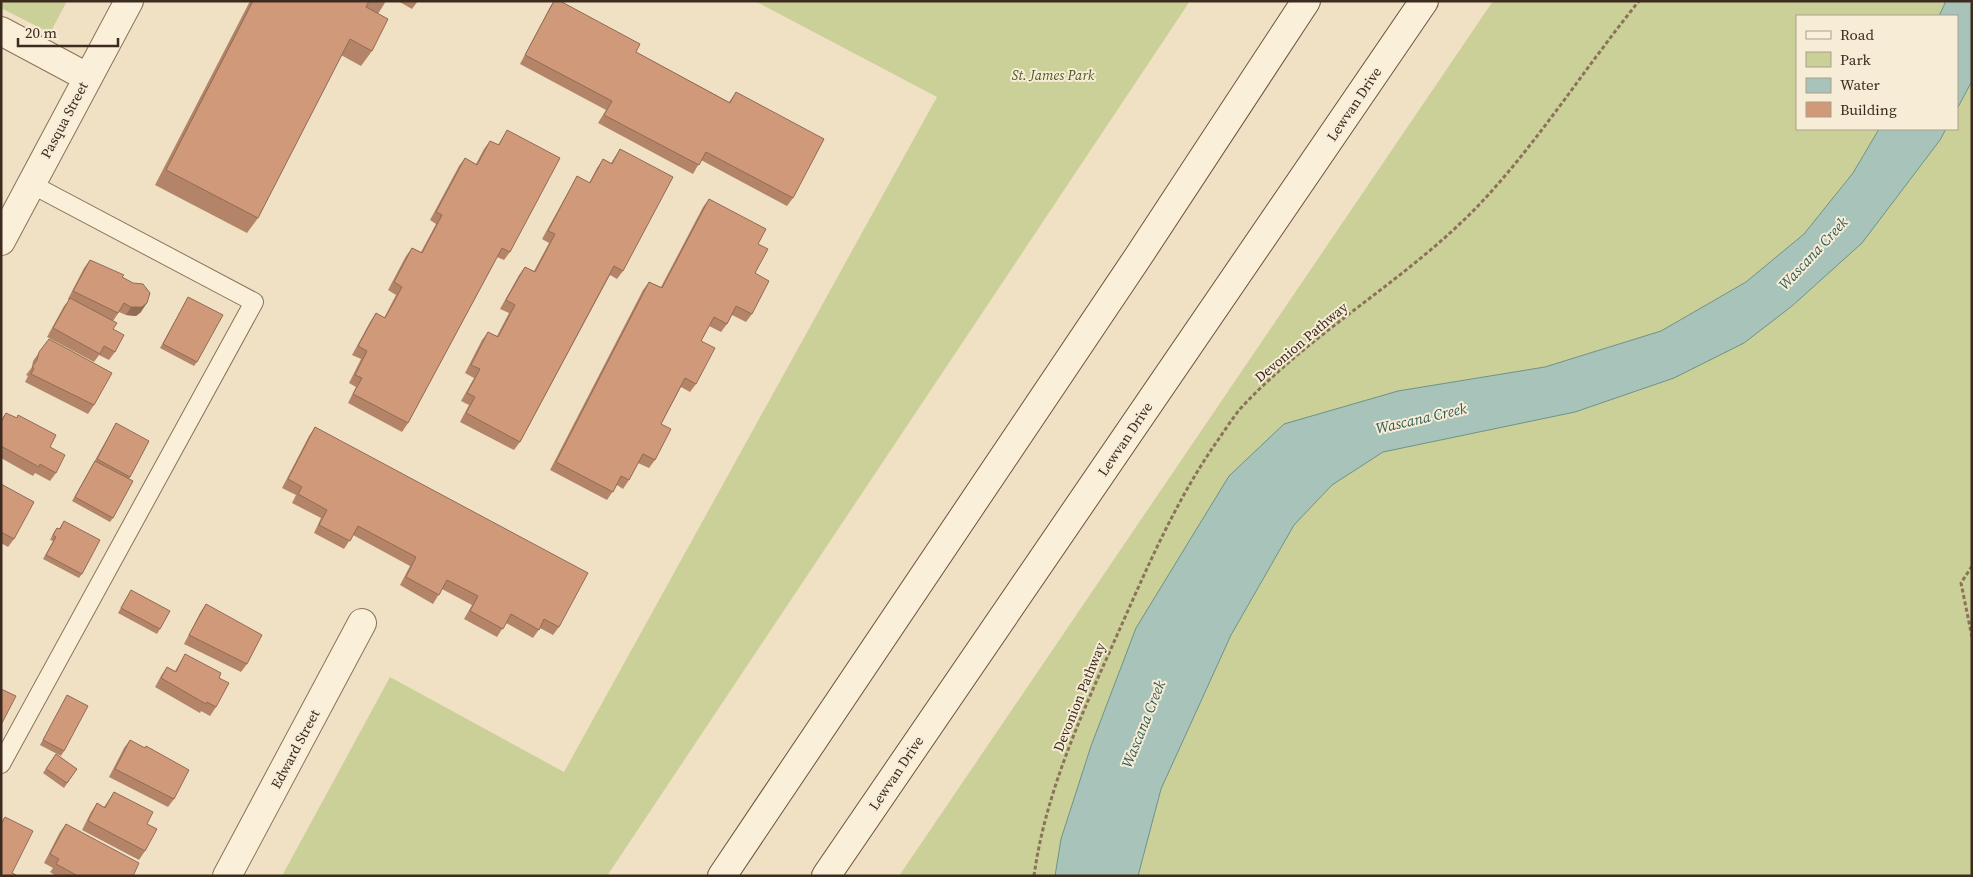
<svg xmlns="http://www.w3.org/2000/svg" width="1973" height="877" font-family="'Source Serif 4',serif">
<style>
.green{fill:#cbcf98}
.water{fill:#a7c3ba;stroke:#6d9387}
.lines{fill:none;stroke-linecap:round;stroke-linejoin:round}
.service-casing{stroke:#8c725a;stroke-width:20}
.minor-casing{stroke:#8c725a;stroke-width:30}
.tertiary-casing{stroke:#8c725a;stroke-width:30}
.secondary-casing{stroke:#6e533d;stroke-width:30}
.path{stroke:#8c725a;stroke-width:3;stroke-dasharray:4 2.5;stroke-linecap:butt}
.service{stroke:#faefd9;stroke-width:18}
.minor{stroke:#faefd9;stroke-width:28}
.tertiary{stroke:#faefd9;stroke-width:28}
.secondary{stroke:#faefd9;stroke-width:28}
.wall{fill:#b38468}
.shaded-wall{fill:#926b55}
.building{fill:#d09979;stroke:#926b55}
.labels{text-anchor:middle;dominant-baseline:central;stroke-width:4;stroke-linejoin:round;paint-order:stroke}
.park-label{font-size:14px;font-style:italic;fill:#4e5924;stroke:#f7ecd5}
.street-label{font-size:14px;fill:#3c2b1e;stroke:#f7ecd5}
.water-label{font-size:15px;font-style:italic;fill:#2d5c57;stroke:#f7ecd5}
</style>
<rect width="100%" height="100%" fill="#f0e1c5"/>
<path class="green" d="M1 1H67L50 33 1 8Z
M755 1H1190L607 876H282L390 677 564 772 937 97Z
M1493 1H1946L1939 16H1797V129H1879L1853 173 1804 234 1746 282 1661 331 1545 367 1398 391 1136 628 1091 746 1061 839 1055 876H899Z
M1972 81V876H1138L1161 789 1231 635 1294 525 1332 485 1383 452 1575 412 1674 378 1940 140 1946 129H1957V109Z"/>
<path class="water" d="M1946 1H1972V81L1957 109V16H1939Z
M1879 129H1946L1940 140 1862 243 1792 306 1744 343 1674 378 1575 412 1383 452 1332 485 1294 525 1231 635 1161 789 1138 876H1055L1061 839 1091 746 1136 628 1229 476 1284 424 1398 391 1545 367 1661 331 1746 282 1804 234 1853 173Z"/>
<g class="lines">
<g class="service-casing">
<path id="service" d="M1 764 254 302 31 184"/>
</g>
<g class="minor-casing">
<path id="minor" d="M227 876 362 623"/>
</g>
<g class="tertiary-casing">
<path id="tertiary" d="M1 31 87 77
M1 241 129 1"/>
</g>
<g class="secondary-casing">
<path id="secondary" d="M722 876 1136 260 1306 1
M826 876 1424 1"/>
</g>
<path class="path" d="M1972 566 1961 583 1972 637
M1034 876C1046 788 1086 705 1122 624 1150 561 1178 497 1218 440 1225 430 1232 419 1240 409 1310 333 1404 282 1477 207 1537 144 1584 69 1639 1"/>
<use href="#service" class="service"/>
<use href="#minor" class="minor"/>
<use href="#tertiary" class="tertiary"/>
<use href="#secondary" class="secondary"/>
</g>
<path class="wall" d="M250 1H386L378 14 372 51 361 66 341 55 258 218 247 233 155 185Z
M398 1H418L412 9Z
M554 1 636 52 729 102 736 92 793 198 787 206 701 160 693 174 598 123 606 110 520 64 550 7Z
M507 130 510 252 504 260 497 257 408 423 402 432 348 403 356 387 349 383 361 359 352 355 370 322 376 313 384 318 396 295 388 290 406 256 412 248 421 252 436 224 430 220 459 166 465 158 476 164 484 149 490 141 498 145Z
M620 149 623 271 617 279 610 275 520 442 514 450 460 422 469 405 461 401 474 378 465 373 482 340 488 332 497 336 509 313 500 309 519 275 525 267 534 271 549 243 542 239 577 176 589 183 597 168 603 159 611 163Z
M709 199 758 244 752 314 746 322 732 315 727 324 721 332 709 326 701 341 696 384 690 392 681 387 661 424 655 460 649 468 638 463 629 480 623 489 617 485 607 500 550 470 643 290 649 282 661 287 703 207Z
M90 260 122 277 141 312 136 316 126 315 119 312 113 321 115 352 109 360 99 355 94 362 47 337 64 306 69 300 68 299 84 268Z
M188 297 197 362 194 366 160 348Z
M49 339 94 405 88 414 25 382 28 376 26 375 32 367 33 361Z
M6 413 56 473 50 481 35 473 33 476 1 458V420Z
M116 423 130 477 113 518 110 522 72 501Z
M315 427 559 627 553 635 540 628 533 638 506 623 497 637 464 619 472 605 442 589 433 604 400 585 410 566 353 535 344 549 314 533 321 518 292 503 296 495 282 488 309 436Z
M1 484 14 539 8 547 1 543Z
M64 521 82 574 79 578 43 559 53 541 50 540 54 532 57 528 59 529Z
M131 590 160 629 157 634 118 613Z
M206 604 247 664 241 672 184 644 200 613Z
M185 654 219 678 216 707 210 716 201 711 200 713 155 687 161 676 167 667 175 671Z
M67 695 64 751 61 756 40 745Z
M130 740 174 799 168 807 109 777 124 748Z
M56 754 77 769 64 788 43 773Z
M114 792 147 824 145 851 139 860 82 830 91 812 97 803 104 807Z
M66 824 133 876H56L50 872 53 868 44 863 60 832Z"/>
<path class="shaded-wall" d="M147 303 141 312 136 316 126 315 131 307Z"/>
<path class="building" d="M253 1H369L366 7 388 19 372 51 350 39 258 218 166 170Z
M554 1H560L640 44 636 52 730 103 736 92 824 139 793 198 706 152 699 165 604 115 612 101 525 55Z
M507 130 560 158 510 252 502 248 408 423 353 394 362 378 355 375 367 351 358 346 376 313 385 318 402 287 394 282 412 248 422 253 442 215 436 212 465 158 477 165 490 141 499 145Z
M620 149 673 177 623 271 614 266 520 442 466 413 475 397 467 393 480 369 471 365 488 332 498 337 515 305 506 300 525 267 535 272 555 234 548 231 577 176 590 183 603 159 612 164Z
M709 199 766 229 758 244 768 249 755 273 769 281 752 314 736 306 727 324 714 317 701 341 715 348 696 384 685 378 661 424 671 429 655 460 643 454 629 480 621 476 613 492 556 462 649 282 662 288Z
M90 260 124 275 122 277 133 283 143 284 150 293 147 303 142 307H131L124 303 118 313 73 291Z
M188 297 223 315 197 362 163 344Z
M70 298 117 323 113 329 124 335 115 352 104 346 100 354 53 328Z
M49 339 112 373 94 405 31 374 34 368 32 367 37 360 39 352Z
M6 413 17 418 18 415 56 435 50 447 65 455 56 473 40 464 39 467 1 446V422Z
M116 423 149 441 130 477 97 459Z
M315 427 588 573 559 627 544 619 539 630 511 614 503 629 470 611 478 596 447 580 439 595 406 577 416 557 358 526 350 541 319 525 327 510 298 494 302 487 288 479Z
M95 461 133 481 113 518 75 497Z
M1 484 34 502 14 539 1 532Z
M64 521 100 540 82 574 46 555 56 537 53 535 57 528 60 529Z
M131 590 170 611 160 629 121 608Z
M206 604 262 635 247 664 189 635Z
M185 654 221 673 219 678 229 683 216 707 207 702 206 704 161 678 167 667 176 672Z
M1 689 16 696 2 723 1 722Z
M67 695 88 706 64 751 43 740Z
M130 740 145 748 146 746 189 770 174 799 115 769Z
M56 754 77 769 67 783 46 769Z
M114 792 153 812 147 824 157 829 145 851 88 821 97 803 105 808Z
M5 817 33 831 12 873 16 875V876H1V824Z
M66 824 139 863 133 876H78L56 864 59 859 50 854Z"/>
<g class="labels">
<g class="park-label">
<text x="1053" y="75">St. James Park</text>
</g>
<g class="street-label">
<text transform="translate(1354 104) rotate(-56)">Lewvan Drive</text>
<text transform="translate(64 120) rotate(-62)">Pasqua Street</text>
<text transform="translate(1301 342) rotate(-40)">Devonion Pathway</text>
<text transform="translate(1125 439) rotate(-56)">Lewvan Drive</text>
<text transform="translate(1079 697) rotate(-68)">Devonion Pathway</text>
<text transform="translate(295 749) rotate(-62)">Edward Street</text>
<text transform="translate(896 773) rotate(-56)">Lewvan Drive</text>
</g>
<g class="water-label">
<text transform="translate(1813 253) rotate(-47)">Wascana Creek</text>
<text transform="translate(1421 418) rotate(-13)">Wascana Creek</text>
<text transform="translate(1143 724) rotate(-68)">Wascana Creek</text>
</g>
</g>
<rect width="1973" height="877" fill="none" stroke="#3c2b1e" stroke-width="5"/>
<rect x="1796" y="15" width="162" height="115" fill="#f7ecd5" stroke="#ac9f8c"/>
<rect x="1806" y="31" width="25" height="8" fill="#faefd9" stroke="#ac9f8c"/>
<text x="1840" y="40" font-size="15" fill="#3c2b1e">Road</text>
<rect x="1806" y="52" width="25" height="15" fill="#cbcf98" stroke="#ac9f8c"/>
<text x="1840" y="65" font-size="15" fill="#3c2b1e">Park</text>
<rect x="1806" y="78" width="25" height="15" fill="#a7c3ba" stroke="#ac9f8c"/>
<text x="1840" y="90" font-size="15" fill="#3c2b1e">Water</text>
<rect x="1806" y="102" width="25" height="15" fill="#d09979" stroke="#ac9f8c"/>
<text x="1840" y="115" font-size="15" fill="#3c2b1e">Building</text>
<path d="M18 38v8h100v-8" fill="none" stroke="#3c2b1e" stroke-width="2.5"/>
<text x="25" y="38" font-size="15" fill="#3c2b1e" stroke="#f7ecd5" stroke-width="4" paint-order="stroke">20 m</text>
</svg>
